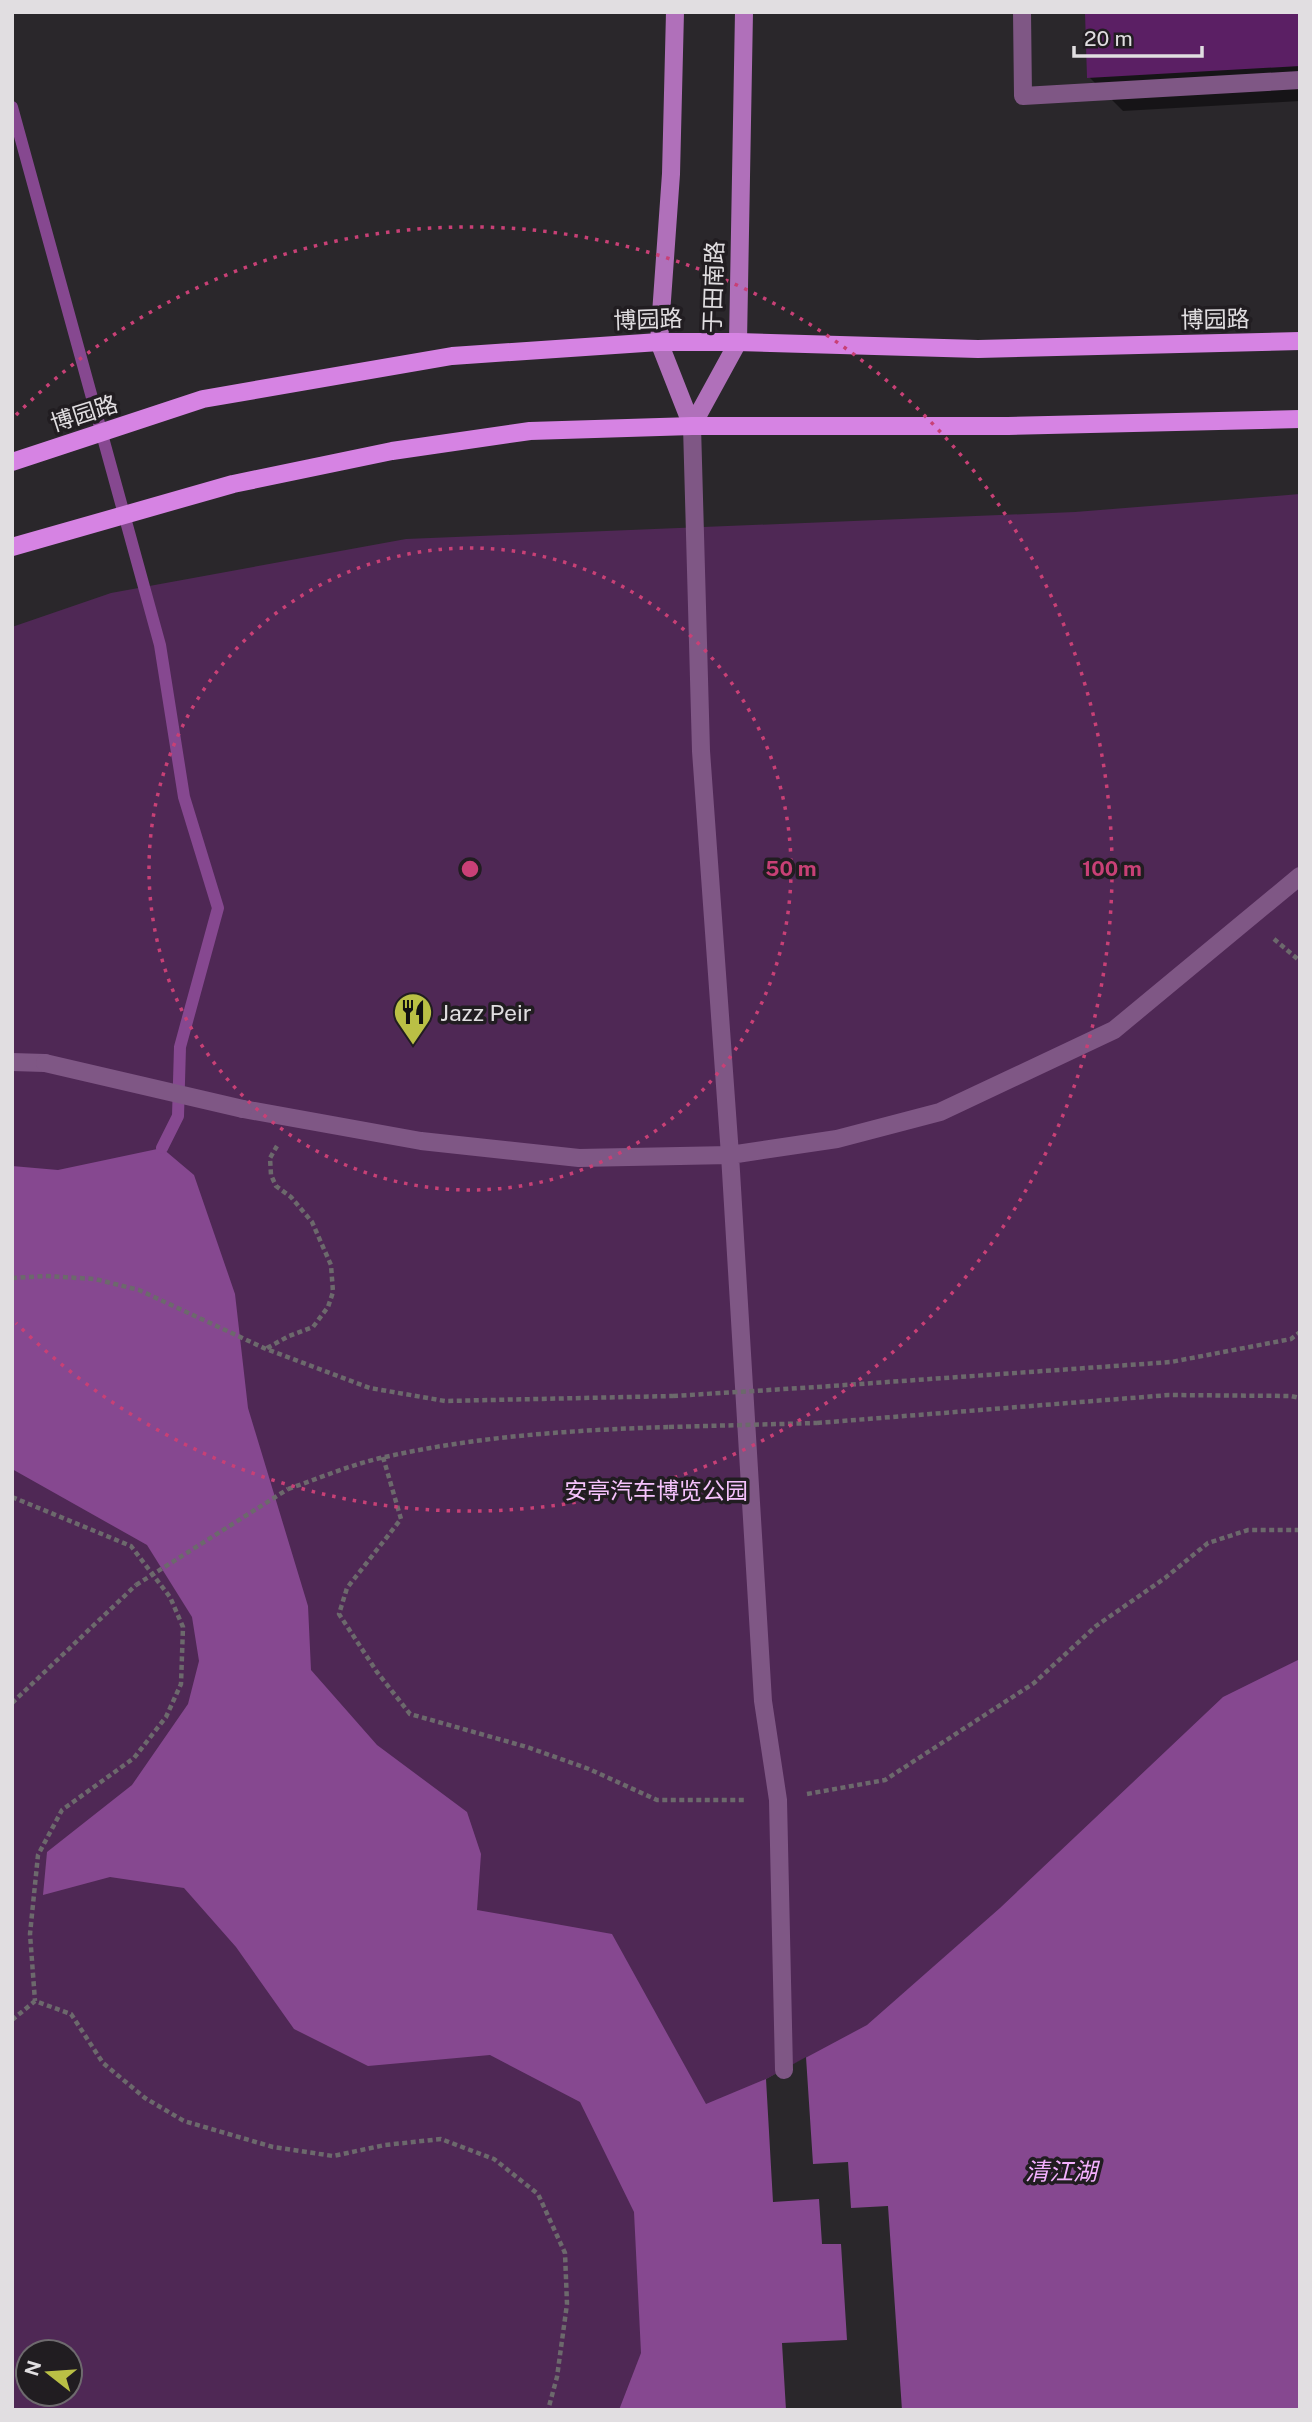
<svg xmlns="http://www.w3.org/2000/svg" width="1312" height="2422" font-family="'Public Sans','Noto Sans SC',sans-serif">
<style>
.green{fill:#4f2855;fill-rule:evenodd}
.water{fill:#864890}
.pier{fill:#2a272b}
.shadow{fill:#0007}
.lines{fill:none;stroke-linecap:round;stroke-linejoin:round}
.stream{stroke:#864890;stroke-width:12}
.building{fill:#5b1f64}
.path{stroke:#6c696c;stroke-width:4.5;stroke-dasharray:5 3.5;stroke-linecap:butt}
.lane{stroke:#7f5785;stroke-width:18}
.street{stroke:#7f5785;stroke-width:18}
.secondary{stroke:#b070ba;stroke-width:18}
.primary{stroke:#d683e3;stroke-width:18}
.path-bridge{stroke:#6c696c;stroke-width:4.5;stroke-dasharray:5 3.5;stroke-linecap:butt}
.ring{fill:none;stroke:#c84076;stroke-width:3.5;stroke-dasharray:3.5 7}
.labels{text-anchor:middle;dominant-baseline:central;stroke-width:7;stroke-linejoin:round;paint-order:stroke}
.street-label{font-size:23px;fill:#e1dee1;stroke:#211d21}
.poi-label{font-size:23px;fill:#e1dee1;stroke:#211d21;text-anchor:start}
.park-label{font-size:23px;fill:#f6c3fd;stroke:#211d21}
.water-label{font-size:24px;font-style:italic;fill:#f3b0fd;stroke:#211d21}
.centre{fill:#c84076;stroke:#211d21;stroke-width:3.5}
.ring-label{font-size:21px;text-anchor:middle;font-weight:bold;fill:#c84076;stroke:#211d21;stroke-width:7;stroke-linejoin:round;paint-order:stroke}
</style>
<rect width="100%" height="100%" fill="#2a272b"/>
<path class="green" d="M1300 494V2410H12V627L111 593 406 539 1075 512ZM28 2352H70V2394H28Z"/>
<path class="water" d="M162 1148 194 1175 235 1294 248 1408 308 1606 311 1670 377 1745 467 1812 481 1854 477 1910 612 1934 706 2104 766 2079 867 2025 1000 1908 1223 1697 1300 1659V2410H619L641 2353 634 2212 580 2102 490 2055 368 2066 294 2029 236 1947 184 1888 110 1877 43 1895 47 1852 132 1785 188 1704 199 1661 192 1617 147 1545 12 1469V1166L58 1170Z"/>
<path class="pier" d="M806 2057 813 2164 848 2162 851 2208 888 2206 902 2410H786L782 2343 847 2340 841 2244H822L819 2199 773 2202 766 2079Z"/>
<path class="shadow" d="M1300 12V101L1123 111 1089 77Z"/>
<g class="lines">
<path class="stream" d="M12 107 160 645 184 797 218 908 180 1047 178 1116 162 1148"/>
</g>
<path class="building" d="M1085 12H1300V66L1087 78Z"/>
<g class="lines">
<path class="path" d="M1274 939 1300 961
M12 1278 45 1276 95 1279 139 1290 266 1349 370 1388 445 1401 673 1396
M267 1348 289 1336 313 1327 328 1307 333 1292 331 1265 312 1222 291 1197 276 1186 271 1175 270 1158 277 1146
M817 1387 1171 1362 1291 1339 1300 1332
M817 1423 1169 1395 1291 1396 1300 1398
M383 1457 401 1519 347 1588 339 1614 377 1672 410 1714 527 1747 589 1769 657 1800H746
M288 1489C320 1478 352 1464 385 1457 478 1436 574 1430 669 1427
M12 1497 131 1546 170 1597 183 1627 181 1684 166 1717 134 1758 62 1810 38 1855 30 1934 35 2001
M12 1703 136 1585
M807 1794 885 1780 1034 1683 1096 1626 1165 1578 1208 1543 1248 1530H1300
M12 2020 35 2001 71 2014 103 2063 145 2098 184 2121 273 2147 333 2156 385 2145 441 2139 494 2159 538 2194 565 2253 567 2304 557 2377 548 2410"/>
<path class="lane" d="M692 426 701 751 730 1155 837 1139 940 1112 1114 1030 1300 876
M12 1062 45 1063
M243 1109 421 1141 579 1158 730 1155 763 1701 778 1800 784 2070"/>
<path class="street" d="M1022 12 1023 96 1300 80
M45 1063 243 1109"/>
<path class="secondary" d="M675 12 671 174 659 342 692 426
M692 426 738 342 744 12"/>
<path class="primary" d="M12 462 203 399 452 356 659 342H738L978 349 1300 341
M12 547 233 484 392 451 530 431 692 426H1008L1300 419"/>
<path class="path-bridge" d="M673 1396 817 1387
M669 1427 817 1423
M136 1585 288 1489"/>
</g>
<g class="ring">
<circle cx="470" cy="869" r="321"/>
<path d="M16 415A642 642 0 1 1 16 1323"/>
</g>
<defs>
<g id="restaurant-pin" transform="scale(2.0125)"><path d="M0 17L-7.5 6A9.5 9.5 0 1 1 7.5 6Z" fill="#bac045" stroke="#211d21"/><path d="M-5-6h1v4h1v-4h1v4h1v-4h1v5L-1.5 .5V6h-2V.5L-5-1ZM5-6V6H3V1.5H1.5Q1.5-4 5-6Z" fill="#111"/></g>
</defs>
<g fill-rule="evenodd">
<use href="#restaurant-pin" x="413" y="1012"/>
</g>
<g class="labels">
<g class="street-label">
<text transform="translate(713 287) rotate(-88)">于田南路</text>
<text transform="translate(648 319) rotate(-2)">博园路</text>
<text transform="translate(1215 319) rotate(-1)">博园路</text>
<text transform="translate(84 413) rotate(-18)">博园路</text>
</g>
<g class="poi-label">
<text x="440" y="1012">Jazz Peir</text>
</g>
<g class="park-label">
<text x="656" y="1490">安亭汽车博览公园</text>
</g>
<g class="water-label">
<text x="1061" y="2171">清江湖</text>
</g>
</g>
<circle cx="470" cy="869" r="10" class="centre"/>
<g class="ring-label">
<text x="791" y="876">50 m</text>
<text x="1112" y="876">100 m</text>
</g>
<rect width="1312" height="2422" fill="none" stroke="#e1dee1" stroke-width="28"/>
<g transform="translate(49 2373) rotate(287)"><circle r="33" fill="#211d21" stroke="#6e6a6e" stroke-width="2"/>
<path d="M0-5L12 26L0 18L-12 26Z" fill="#bac045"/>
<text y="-10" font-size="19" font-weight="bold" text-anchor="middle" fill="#e1dee1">N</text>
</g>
<path d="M1074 46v10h128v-10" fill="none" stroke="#e1dee1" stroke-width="3.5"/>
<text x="1084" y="46" font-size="21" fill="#e1dee1" stroke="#211d21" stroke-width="5" paint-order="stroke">20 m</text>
</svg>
